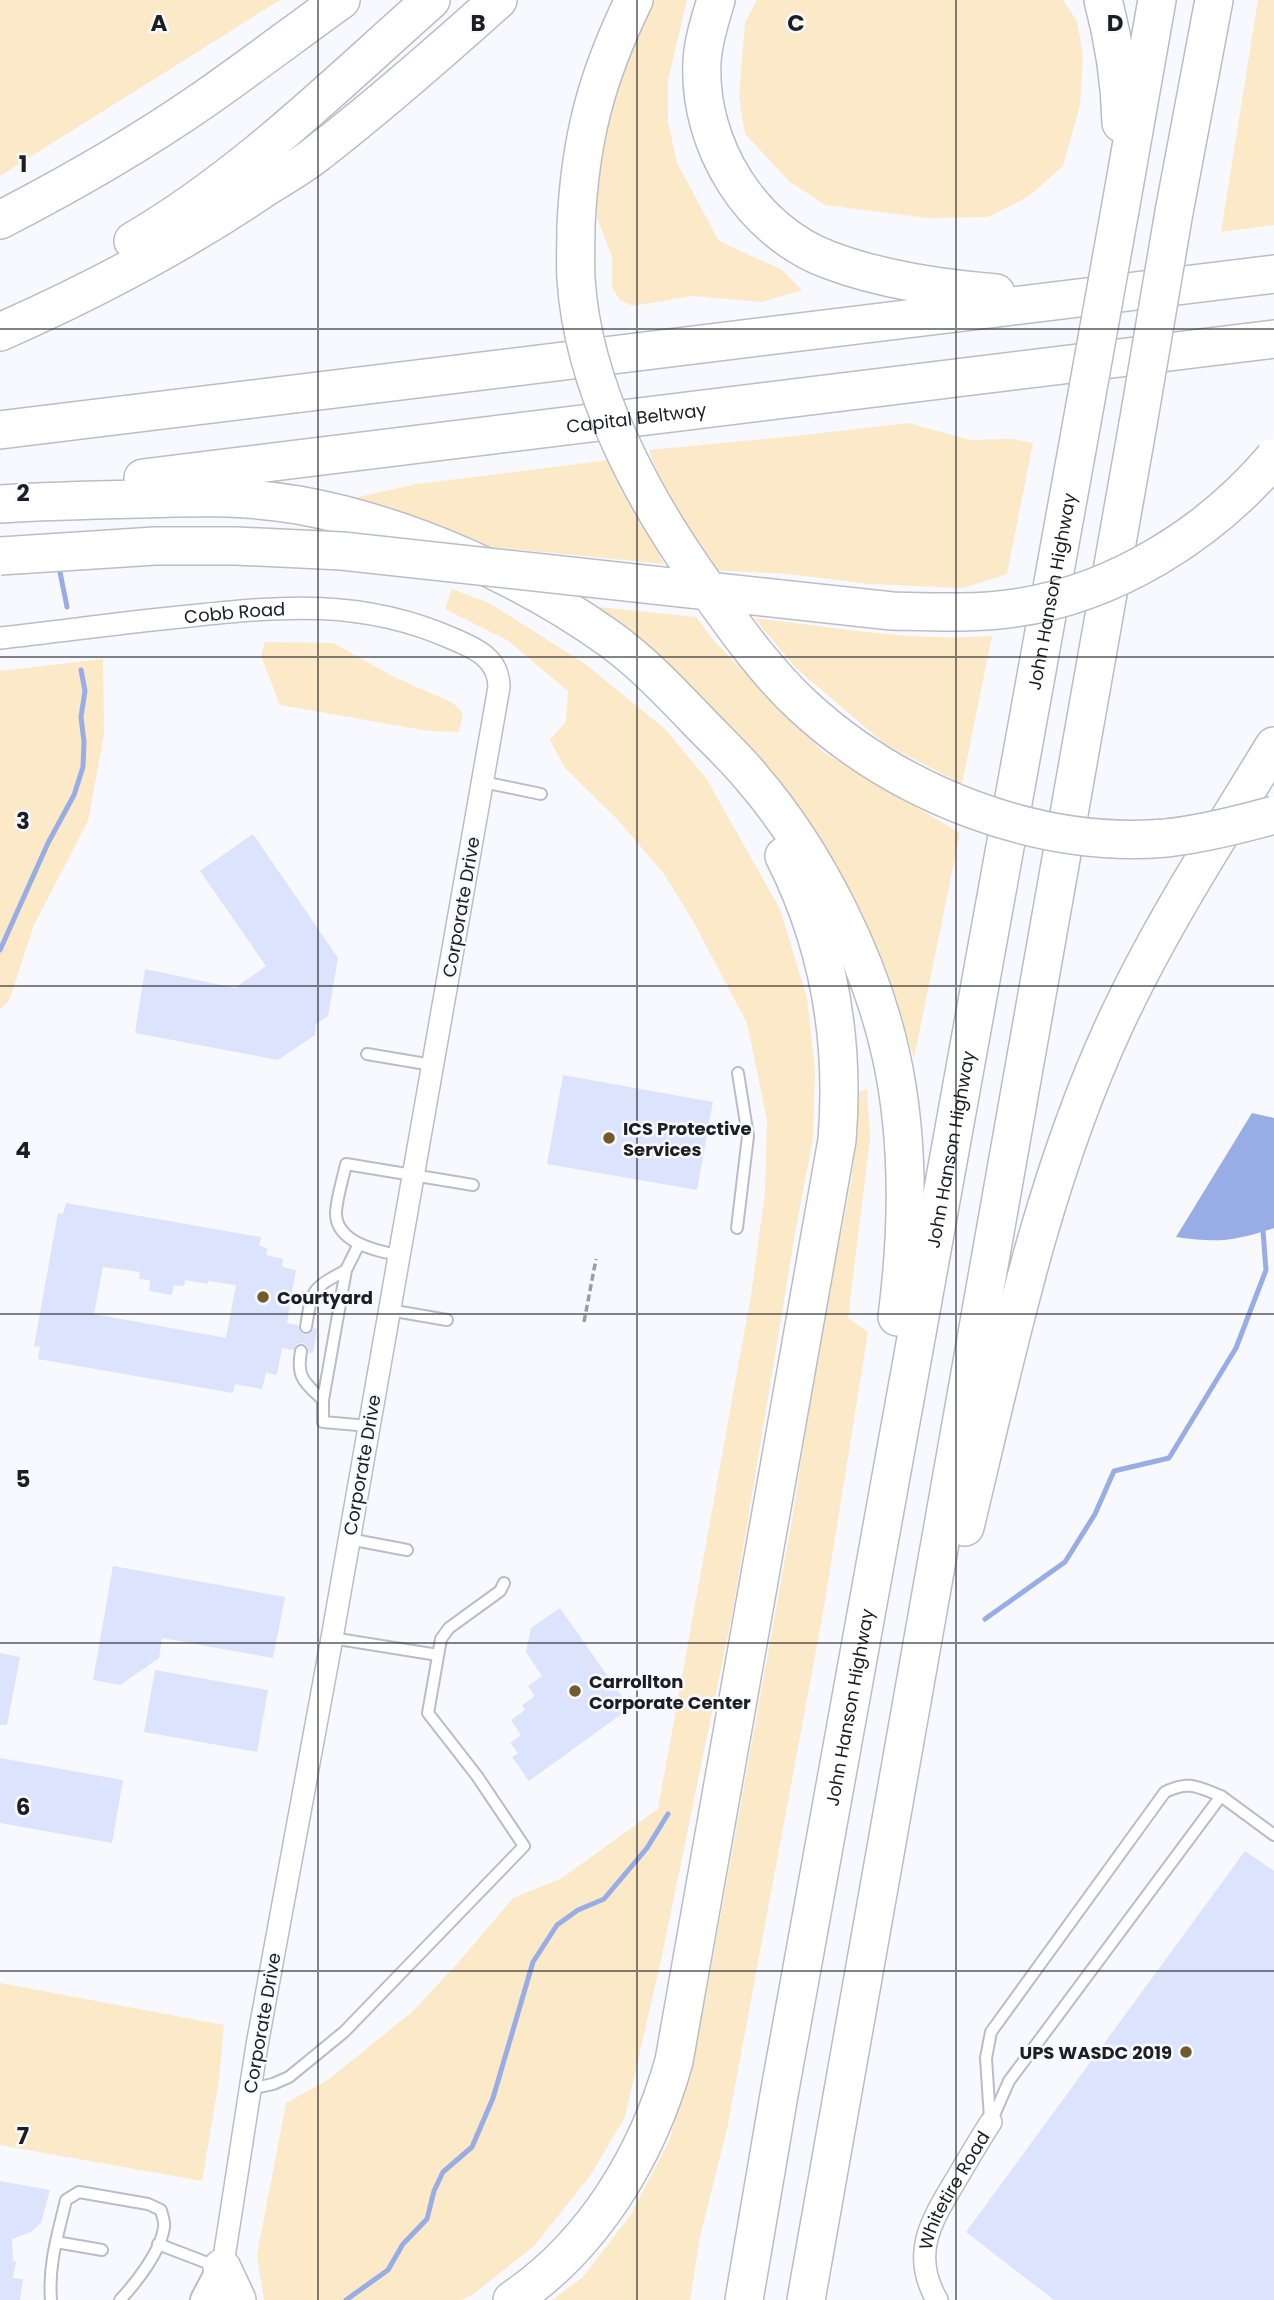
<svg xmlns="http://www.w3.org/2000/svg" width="1274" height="2300" font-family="Poppins,sans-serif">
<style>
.green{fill:#fbe9c7}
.water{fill:#98ade6}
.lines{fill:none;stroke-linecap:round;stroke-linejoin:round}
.stream{stroke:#98ade6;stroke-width:5}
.building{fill:#dbe4fc;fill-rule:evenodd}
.lane-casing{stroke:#babdc6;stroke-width:14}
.street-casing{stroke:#babdc6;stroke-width:24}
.secondary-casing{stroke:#babdc6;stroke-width:32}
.highway-casing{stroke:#babdc6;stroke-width:40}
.path{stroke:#9b9da1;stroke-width:3.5;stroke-dasharray:7 3.5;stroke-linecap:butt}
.lane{stroke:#fff;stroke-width:10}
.street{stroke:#fff;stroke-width:21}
.secondary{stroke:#fff;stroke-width:28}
.highway{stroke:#fff;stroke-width:37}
.highway-bridge-casing{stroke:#babdc6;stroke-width:40;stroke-linecap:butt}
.highway-bridge{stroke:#fff;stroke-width:37}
.grid{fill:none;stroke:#1c1e21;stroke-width:2;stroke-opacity:0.55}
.poi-dot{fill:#725b2b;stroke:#f7f9fe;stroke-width:2.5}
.labels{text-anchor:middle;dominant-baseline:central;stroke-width:5;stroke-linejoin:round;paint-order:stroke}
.street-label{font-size:18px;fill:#1c1e21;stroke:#f7f9fe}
.poi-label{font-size:18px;font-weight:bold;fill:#1c1e21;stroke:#f7f9fe;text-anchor:start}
.grid-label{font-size:23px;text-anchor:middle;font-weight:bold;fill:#1c1e21;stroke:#f7f9fe;stroke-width:5;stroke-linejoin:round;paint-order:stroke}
</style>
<rect width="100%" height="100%" fill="#f7f9fe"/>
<path class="green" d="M0 0H280L0 176Z
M646 0H687L668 80V122L677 163 719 241 782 270 802 290 762 302 692 296 633 306 620 300 612 287V257L597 217 596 172 608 88Z
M757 0H1063L1077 21 1083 56 1080 105 1063 166 1029 196 988 217 928 218 825 205 789 181 745 134 739 97 745 23Z
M1258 0H1274V225L1221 232Z
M908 423 970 440 1012 439 1033 443 1007 574 963 588 870 584 788 574 712 570 659 478 649 450 795 436Z
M609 460 664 564 444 542 345 500 417 484Z
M452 589 491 604 585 664 665 729 706 778 780 909 807 998 815 1070 813 1139 796 1228 733 1610 661 1960 625 2117 590 2176 534 2246 472 2295 461 2300H264L257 2255 286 2103 328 2080 412 2012 458 1963 513 1898 562 1878 658 1809 751 1295 765 1193 767 1120 747 1023 693 921 664 874 619 821 565 768 550 740 566 721 568 691 507 640 445 609Z
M579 605 696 617 715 642 823 752 960 833 914 1058 891 985 857 915Z
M754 618C833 627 913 642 992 636L962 784 885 744 797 669Z
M265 642 333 643 396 678 453 703 463 713 459 732 429 731 280 705 261 656Z
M103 659 104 735 88 821 34 925 9 1001 0 1009V671Z
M867 1089 870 1138 848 1318 868 1332 823 1613 727 2129 700 2237 690 2300H552L583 2277 630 2216 670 2139 705 2002 792 1520 819 1346 852 1177 857 1112 856 1093Z
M0 1983 224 2025 219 2080 202 2181 0 2145Z"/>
<path class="water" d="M1252 1113 1274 1118V1228C1233 1241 1219 1243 1176 1237Z"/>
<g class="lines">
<path class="stream" d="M59 567 67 607
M0 950 48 843 74 795 83 767 84 742 81 717 85 691 81 670
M985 1619 1065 1562 1095 1514 1114 1471 1169 1458 1236 1348 1266 1270 1263 1231
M346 2300 388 2270 403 2244 427 2219 434 2191 443 2172 472 2147 493 2098 533 1962 557 1925 578 1910 604 1899 647 1848 668 1814"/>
</g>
<path class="building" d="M253 834 338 958 328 1016 316 1024 315 1035 278 1060 135 1033 145 969 235 988 266 966 200 871Z
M563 1075 713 1102 697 1190 547 1164Z
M66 1203 261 1237 259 1246 267 1248 266 1255 283 1259 282 1267 296 1270 287 1323 298 1325 299 1330 304 1335 309 1334 314 1328 317 1329 313 1353H309L308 1347 303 1343 297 1344 293 1350 282 1348 277 1375 266 1373 262 1389 235 1384 233 1393 38 1359 40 1347 34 1346 58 1213 63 1214ZM103 1267 140 1272 139 1279 150 1280 149 1291 172 1295 174 1285 184 1286 185 1280 208 1284V1281L236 1285 226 1338 94 1314Z
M113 1566 285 1597 273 1658 162 1638 159 1658 120 1685 93 1680Z
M560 1608 630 1708 529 1781 512 1757 518 1753 510 1743 521 1735 511 1720 525 1710 522 1705 535 1696 528 1686 542 1676 526 1652 531 1628Z
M0 1653 20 1657 7 1725H0Z
M155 1670 268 1690 257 1752 144 1732Z
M0 1758 123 1780 112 1843 0 1823Z
M1245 1851 1274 1871V2300H1054L966 2232Z
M0 2181 50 2190 41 2223 31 2232 12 2239 13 2261H16L13 2278 23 2279 20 2300H0Z"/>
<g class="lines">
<g class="lane-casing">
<path id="lane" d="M483 782 541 794
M367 1054 432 1065
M737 1228 748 1136 738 1073
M359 1244 346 1270 323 1400V1422L369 1426
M398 1255C376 1251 335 1242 336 1212 337 1196 343 1179 346 1164L473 1185
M389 1310 447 1320
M306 1327C312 1288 312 1289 346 1270
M301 1351C296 1378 305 1383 323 1400
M349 1539 407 1550
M332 1638 438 1655
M250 2089 273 2084 289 2077 344 2032 524 1846 477 1776 428 1713 441 1639 449 1628 500 1591 504 1583
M990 2119 986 2058 991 2032 1165 1792C1189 1780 1198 1787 1221 1796
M991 2122 1009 2081 1221 1796 1274 1835
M56 2242 102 2250
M158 2244 218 2267
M51 2300C48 2265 58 2234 66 2200L79 2192 148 2204 161 2210C162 2215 165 2222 164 2227 161 2251 136 2283 120 2300"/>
</g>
<g class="street-casing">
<g id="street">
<path id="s1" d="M0 638C63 631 127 622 190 616 283 606 362 599 451 638 475 648 499 658 499 687L332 1638 257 2045 221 2277"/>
<path id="s2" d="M937 2300C911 2255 930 2223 954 2183 966 2163 978 2142 991 2122"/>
</g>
</g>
<g class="secondary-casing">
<path id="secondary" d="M205 2300 222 2268"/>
</g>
<g class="highway-casing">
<g id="highway">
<path d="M716 0C710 20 703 41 702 62 698 145 751 231 829 260 882 280 940 288 996 293"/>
<path d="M1103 0C1114 41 1120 81 1121 123"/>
<path d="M1120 210 1157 0"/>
<path d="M1174 212 1214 0"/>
<path d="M0 220C70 184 138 145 203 100 249 68 295 33 341 0"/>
<path d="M576 226C580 139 596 78 634 0"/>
<path d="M133 241C243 177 336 84 431 0"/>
<path d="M0 332C93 291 182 244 266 187 284 176 303 165 319 152 381 104 440 52 498 0"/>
<path d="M0 430 1274 274"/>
<path id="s3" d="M143 478 1274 339"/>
<path d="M0 504C47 501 95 500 142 499 195 497 246 496 298 505 405 524 522 576 610 639 643 663 670 692 698 721 716 740 736 758 752 778 816 852 870 960 891 1055 910 1141 908 1231 897 1317"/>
<path d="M965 1527C1006 1357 1041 1184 1114 1026 1159 928 1218 838 1274 746"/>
<path d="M222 2268 237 2300"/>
<path d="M512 2300C594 2245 648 2154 674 2061L837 1140C845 1042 829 945 784 856"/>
<path id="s4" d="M744 2300 779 2095 1080 433"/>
<path d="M806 2300 1138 424"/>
</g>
</g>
<path class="path" d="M584 1322 596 1259"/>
<use href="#lane" class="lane"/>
<use href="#street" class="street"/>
<use href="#secondary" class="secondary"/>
<use href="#highway" class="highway"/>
<g class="highway-bridge-casing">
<path id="highway-bridge" d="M576 226C576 244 575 261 576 279 583 387 641 496 703 583 733 625 764 670 803 706 897 793 1036 849 1166 838 1203 834 1238 825 1274 815
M1138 424 1174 212
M1080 433 1120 210
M0 556 155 546H236L342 551 892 611C934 612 974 614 1015 608 1114 594 1210 534 1274 458"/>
</g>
<use href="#highway-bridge" class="highway-bridge"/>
</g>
<path class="grid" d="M318 0V2300M637 0V2300M956 0V2300M0 329H1274M0 657H1274M0 986H1274M0 1314H1274M0 1643H1274M0 1971H1274"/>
<g class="poi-dot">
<circle cx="609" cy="1138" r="7"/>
<circle cx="263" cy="1297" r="7"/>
<circle cx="575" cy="1691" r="7"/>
<circle cx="1186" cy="2052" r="7"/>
</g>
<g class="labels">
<g class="street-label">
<text stroke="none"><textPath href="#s3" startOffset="497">Capital Beltway</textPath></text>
<text stroke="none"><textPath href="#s4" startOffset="1736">John Hanson Highway</textPath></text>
<text stroke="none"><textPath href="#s1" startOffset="236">Cobb Road</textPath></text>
<text transform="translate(461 907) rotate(-80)">Corporate Drive</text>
<text stroke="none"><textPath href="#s4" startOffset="1169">John Hanson Highway</textPath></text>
<text transform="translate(362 1465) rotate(-80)">Corporate Drive</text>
<text stroke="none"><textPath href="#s4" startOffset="602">John Hanson Highway</textPath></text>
<text transform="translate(262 2023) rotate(-80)">Corporate Drive</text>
<text stroke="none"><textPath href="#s2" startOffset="119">Whitetire Road</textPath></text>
</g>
<g class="poi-label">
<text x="623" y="1128">ICS Protective<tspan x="623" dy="21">Services</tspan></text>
<text x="277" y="1297">Courtyard</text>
<text x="589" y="1681">Carrollton<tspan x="589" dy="21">Corporate Center</tspan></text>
<text x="1172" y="2052" text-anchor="end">UPS WASDC 2019</text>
</g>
</g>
<g class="grid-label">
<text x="159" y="31">A</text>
<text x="478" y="31">B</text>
<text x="796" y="31">C</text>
<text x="1115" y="31">D</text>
<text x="23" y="172">1</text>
<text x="23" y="501">2</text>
<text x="23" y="829">3</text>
<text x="23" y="1158">4</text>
<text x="23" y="1487">5</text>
<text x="23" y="1815">6</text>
<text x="23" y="2144">7</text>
</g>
</svg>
